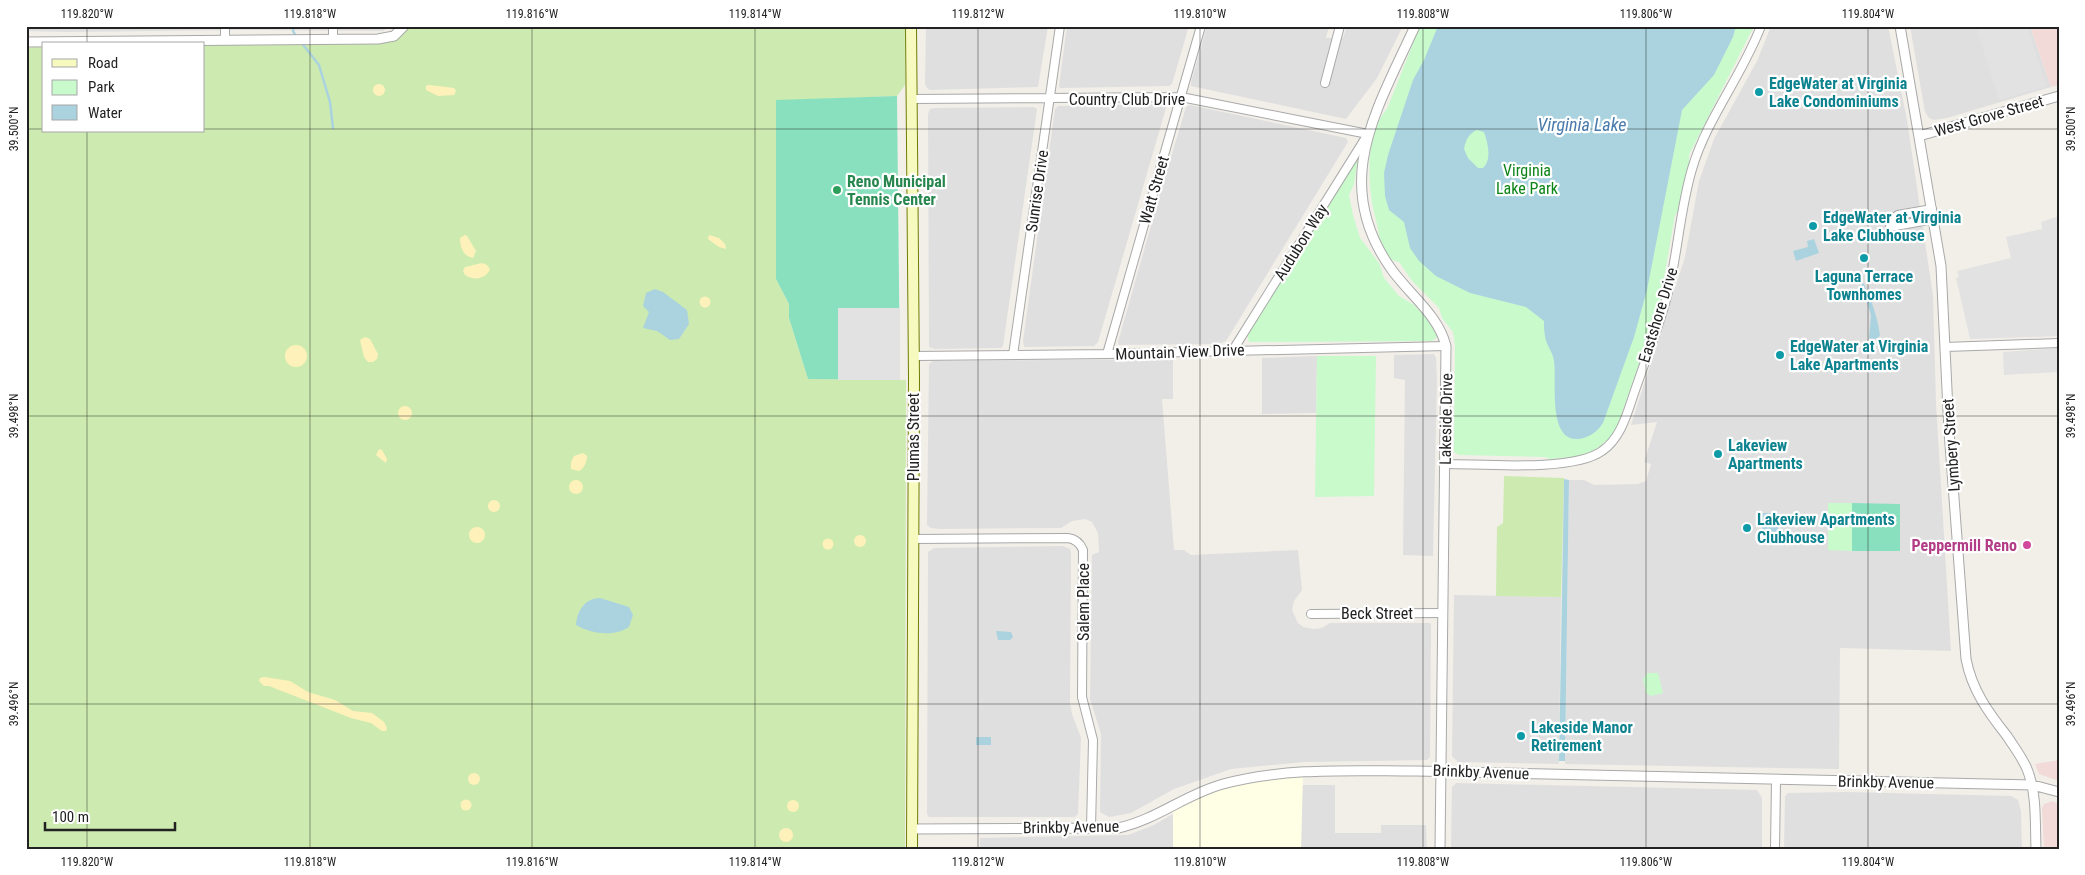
<svg xmlns="http://www.w3.org/2000/svg" width="2085" height="875" font-family="'Roboto Condensed',sans-serif">
<style>
.residential{fill:#e0dfdf}
.commercial{fill:#f2dad9}
.education{fill:#ffffe5}
.grass{fill:#cdebb0}
.sand{fill:#fff1ba}
.park{fill:#c8facc}
.pitch{fill:#88e0be}
.parking{fill:#e2e2e2}
.water{fill:#aad3df;fill-rule:evenodd}
.lines{fill:none;stroke-linecap:round;stroke-linejoin:round}
.stream{stroke:#aad3df;stroke-width:2.5}
.minor-casing{stroke:#a9a9a9;stroke-width:10}
.tertiary-casing{stroke:#a9a9a9;stroke-width:11}
.secondary-casing{stroke:#707d05;stroke-width:12}
.minor{stroke:#fff;stroke-width:8}
.tertiary{stroke:#fff;stroke-width:9}
.secondary{stroke:#f7fabf;stroke-width:10}
.ticks{fill:none;stroke:#222;stroke-width:1;stroke-opacity:0.45}
.culture-dot{fill:#0f9aa8;stroke:#fff;stroke-width:2}
.leisure-dot{fill:#2e9e5b;stroke:#fff;stroke-width:2}
.hotel-dot{fill:#d1479c;stroke:#fff;stroke-width:2}
.labels{text-anchor:middle;dominant-baseline:central;stroke-width:4.5;stroke-linejoin:round;paint-order:stroke}
.culture-label{font-size:16px;font-weight:bold;fill:#0d838f;stroke:#fff;text-anchor:start}
.street-label{font-size:16px;fill:#222;stroke:#fff}
.park-label{font-size:16px;fill:#0c8416;stroke:#fff}
.leisure-label{font-size:16px;font-weight:bold;fill:#27864d;stroke:#fff;text-anchor:start}
.hotel-label{font-size:16px;font-weight:bold;fill:#b23c85;stroke:#fff;text-anchor:end}
.water-label{font-size:18px;font-style:italic;fill:#4a7aab;stroke:#fff}
.neatline{fill:none;stroke:#222;stroke-width:2}
.ticks-label{font-size:12px;text-anchor:middle;fill:#222}
</style>
<rect width="100%" height="100%" fill="#f2efe9"/>
<path class="residential" d="M26 26H390L383 31 242 30 68 32 26 31Z
M926 26H1048L1038 87 930 90 927 88 925 84Z
M1067 26H1189L1172 84 1169 86 1060 88 1059 86Z
M1207 26H1329L1326 38H1343L1347 26H1403L1377 78 1346 119 1191 86V82Z
M1771 26H1888L1907 120 1933 296 1936 403 1951 651 1840 648 1839 769 1565 764 1569 480H1584L1594 485 1638 484 1646 481 1651 464 1644 462 1657 422 1631 425 1685 257 1699 181 1714 139 1757 61Z
M1910 26H2030L2051 87 1947 118 1934 120 1929 118 1925 112Z
M1165 104 1166 108 1098 342 1094 346 1024 347 1023 341 1055 109 1058 106Z
M1190 105 1346 138 1348 142 1226 341 1218 344 1119 345 1118 342 1158 201 1186 107Z
M1034 107 1037 109 1003 346 1001 348 935 349 929 347 928 114 930 109 934 108Z
M1434 354 1436 358 1437 380 1433 556 1403 555 1405 380 1394 378V355Z
M1317 356 1316 413 1262 414V358Z
M1173 359V399H1162L1174 550H1184L1191 555 1298 550 1302 590 1294 601 1292 610 1298 623 1303 627 1314 629 1322 628 1330 623H1430L1431 624 1430 757 1427 760 1304 762 1231 769 1174 789 1131 813 1109 817 1100 812 1101 734 1090 699 1092 555 1099 552 1098 533 1092 522 1085 519 1072 521 1061 528 940 529 931 528 927 525 929 364 933 361Z
M1063 546 1070 549 1071 553 1070 703 1072 714 1081 738 1078 814 1075 817H929L927 814 928 552 934 548Z
M1454 595 1561 597 1559 764 1458 762 1452 756Z
M1456 783 1757 790 1762 798V849H1451L1452 787Z
M1302 785H1335V833H1381V825H1426L1427 849H1301Z
M1847 792 2011 796 2018 800 2021 811 2022 849H1784L1785 796 1788 793Z
M1173 814V849H980V838L1128 835 1152 826Z"/>
<path class="commercial" d="M2030 26H2059V85L2051 87Z
M2059 760V781L2039 774 2035 764Z
M2052 801 2059 804V849H2044L2042 808 2044 804Z"/>
<path class="education" d="M1303 775 1301 849H1173V806L1245 779Z"/>
<path class="grass" d="M408 26H905V85L897 96 776 101V279L789 304V318L808 379 906 380 905 849H26V48L44 46V131H204V44L385 42 403 34Z
M1504 476 1564 478 1561 597 1496 596 1497 527 1503 523Z"/>
<path class="sand" d="M373 90a6 6 0 1 1 12 0a6 6 0 1 1-12 0Z
M429 85 454 88 456 91 454 95 438 96 426 90V86Z
M465 235 467 236 476 251 473 258C463 256 460 247 460 238Z
M709 235 719 238 725 244 726 249 719 247 708 239Z
M482 263 487 265 490 269C486 279 474 281 465 275L463 271 465 267Z
M699.5 302a5.5 5.5 0 1 1 11 0a5.5 5.5 0 1 1-11 0Z
M365 337 370 339 378 354 377 359 373 362H368L364 357 360 340Z
M285 356a11 11 0 1 1 22 0a11 11 0 1 1-22 0Z
M398 413a7 7 0 1 1 14 0a7 7 0 1 1-14 0Z
M379 449 382 450 387 459 386 463 376 455Z
M583 453 587 456C587 461 584 469 579 471L571 469V462L574 456Z
M569 487a7 7 0 1 1 14 0a7 7 0 1 1-14 0Z
M488 506a6 6 0 1 1 12 0a6 6 0 1 1-12 0Z
M469 535a8 8 0 1 1 16 0a8 8 0 1 1-16 0Z
M854 541a6 6 0 1 1 12 0a6 6 0 1 1-12 0Z
M822.5 544a5.5 5.5 0 1 1 11 0a5.5 5.5 0 1 1-11 0Z
M264 677 290 681 308 692 335 700 353 711 372 713 384 722 387 728 386 731H382L371 723 351 718 269 686H264L259 681 260 678Z
M468 779a6 6 0 1 1 12 0a6 6 0 1 1-12 0Z
M460.5 805a5.5 5.5 0 1 1 11 0a5.5 5.5 0 1 1-11 0Z
M787 806a6 6 0 1 1 12 0a6 6 0 1 1-12 0Z
M779 835a7 7 0 1 1 14 0a7 7 0 1 1-14 0Z"/>
<path class="park" d="M1420 26H1754L1689 155V165L1679 209 1675 215 1659 307 1618 424 1610 438 1595 450 1580 456 1550 459 1545 457 1459 455 1454 452 1455 346 1453 332 1442 318 1439 308 1413 282 1399 262 1392 260C1388 254 1379 244 1379 236 1378 225 1374 214 1372 203 1368 173 1366 133 1387 109Z
M1358 158 1354 184 1349 195 1353 215 1360 238 1379 263 1384 278 1399 296 1414 305 1431 322 1437 334 1436 338 1432 341 1249 342 1247 334Z
M1317 356H1376L1374 496 1315 497Z
M1828 503H1852V551L1828 550Z
M1647 673H1658L1663 693 1651 696 1646 693 1643 679Z"/>
<path class="pitch" d="M897 96 900 380 808 379 789 318V304L776 279V100Z
M1852 503 1900 504V551H1852Z"/>
<path class="parking" d="M1976 26H2027L2046 86 1999 100Z
M2059 216V336L1970 339 1956 278 1959 277 1957 271 2011 258 2006 237 2042 229 2041 222Z
M838 308H900V380H838Z
M2059 348V372L2004 375 2003 352Z"/>
<path class="water" d="M1438 26H1736L1733 37 1714 75 1682 110 1647 290 1634 337 1603 423C1597 432 1589 438 1578 439 1547 441 1557 381 1554 361 1553 352 1546 345 1545 336 1544 331 1544 326 1544 321L1526 307 1470 293 1436 276 1419 261 1410 248 1404 222 1389 210 1385 196 1384 173 1388 155 1413 80 1424 60ZM1477 130 1484 132C1488 143 1492 160 1483 168H1478L1468 158 1464 149C1466 140 1468 134 1477 130Z
M1814 239 1819 253 1796 261 1793 251 1808 247 1807 241Z
M1860 280C1868 284 1879 324 1880 335L1878 338 1872 340 1869 338 1871 315Z
M655 289 663 292 687 310 689 324 679 339 670 340 657 331 643 328 649 312 643 306 646 293Z
M1564 479 1569 480 1565 761H1559Z
M1762 513H1779L1778 534 1762 533Z
M600 598 629 607 633 615 629 627C614 637 591 634 576 625 577 611 585 598 600 598Z
M996 631 1011 632 1013 637 1010 640H998Z
M976 737H991V745H976Z"/>
<g class="lines">
<path class="stream" d="M294 26 293 31 297 38
M301 42 319 65 330 102 333 128"/>
<g class="minor-casing">
<path id="minor" d="M333 26V39
M225 40V26
M1325 83 1340 26
M912 99 1181 97 1368 134 1233 350
M1932 209 1898 215 1892 219 1890 227 1934 219
M1945 347 2059 343
M1107 354 1201 26
M1013 355 1060 26
M913 356 1107 354 1446 346
M1446 464C1483 464 1573 472 1602 451 1624 436 1629 405 1638 382 1648 352 1661 322 1668 292 1678 252 1680 209 1692 169 1707 118 1742 76 1761 26
M913 539 1068 538C1076 539 1080 543 1083 550L1082 697 1093 740 1091 828
M1311 614 1443 613
M1775 849 1776 780"/>
</g>
<g class="tertiary-casing">
<path id="tertiary" d="M1415 26C1377 110 1329 183 1392 270 1411 296 1438 315 1446 346L1440 849
M1900 26 1941 266 1949 431 1966 659C1972 690 1988 712 2007 736 2014 747 2022 757 2027 769 2037 793 2035 823 2036 849
M26 42 378 39 394 36 404 26
M1919 136 2059 96
M912 829 1118 828C1156 820 1186 794 1223 784 1286 767 1353 771 1417 771L2033 785 2059 792"/>
</g>
<g class="secondary-casing">
<path id="secondary" d="M911 26 914 379 912 849"/>
</g>
<use href="#minor" class="minor"/>
<use href="#tertiary" class="tertiary"/>
<use href="#secondary" class="secondary"/>
</g>
<path class="ticks" d="M87 26V44M310 26V849M532 26V849M755 26V849M978 26V849M1200 26V849M1423 26V849M1646 26V849M1868 26V849M26 129H44M204 129H2059M87 131V849M26 416H2059M26 704H2059"/>
<g class="culture-dot">
<circle cx="1759" cy="92" r="5"/>
<circle cx="1813" cy="226" r="5"/>
<circle cx="1864" cy="258" r="5"/>
<circle cx="1780" cy="355" r="5"/>
<circle cx="1718" cy="454" r="5"/>
<circle cx="1747" cy="528" r="5"/>
<circle cx="1521" cy="736" r="5"/>
</g>
<circle class="leisure-dot" cx="837" cy="190" r="5"/>
<circle class="hotel-dot" cx="2027" cy="545" r="5"/>
<g class="labels">
<g class="culture-label">
<text x="1769" y="83">EdgeWater at Virginia<tspan x="1769" dy="18">Lake Condominiums</tspan></text>
<text x="1823" y="217">EdgeWater at Virginia<tspan x="1823" dy="18">Lake Clubhouse</tspan></text>
<text x="1864" y="276" text-anchor="middle">Laguna Terrace<tspan x="1864" dy="18">Townhomes</tspan></text>
<text x="1790" y="346">EdgeWater at Virginia<tspan x="1790" dy="18">Lake Apartments</tspan></text>
<text x="1728" y="445">Lakeview<tspan x="1728" dy="18">Apartments</tspan></text>
<text x="1757" y="519">Lakeview Apartments<tspan x="1757" dy="18">Clubhouse</tspan></text>
<text x="1531" y="727">Lakeside Manor<tspan x="1531" dy="18">Retirement</tspan></text>
</g>
<g class="street-label">
<text x="1127" y="99">Country Club Drive</text>
<text transform="translate(1989 116) rotate(-16)">West Grove Street</text>
<text transform="translate(1154 190) rotate(-74)">Watt Street</text>
<text transform="translate(1037 191) rotate(-82)">Sunrise Drive</text>
<text transform="translate(1301 242) rotate(-58)">Audubon Way</text>
<text transform="translate(1658 315) rotate(-73)">Eastshore Drive</text>
<text transform="translate(1180 352) rotate(-2)">Mountain View Drive</text>
<text transform="translate(1446 419) rotate(-89)">Lakeside Drive</text>
<text transform="translate(913 437) rotate(-90)">Plumas Street</text>
<text transform="translate(1951 445) rotate(-94)">Lymbery Street</text>
<text transform="translate(1083 602) rotate(-90)">Salem Place</text>
<text x="1377" y="613">Beck Street</text>
<text transform="translate(1481 772) rotate(2)">Brinkby Avenue</text>
<text transform="translate(1886 782) rotate(1)">Brinkby Avenue</text>
<text transform="translate(1071 827) rotate(-1)">Brinkby Avenue</text>
</g>
<g class="park-label">
<text x="1527" y="170">Virginia<tspan x="1527" dy="18">Lake Park</tspan></text>
</g>
<g class="leisure-label">
<text x="847" y="181">Reno Municipal<tspan x="847" dy="18">Tennis Center</tspan></text>
</g>
<g class="hotel-label">
<text x="2017" y="545">Peppermill Reno</text>
</g>
<g class="water-label">
<text x="1582" y="124">Virginia Lake</text>
</g>
</g>
<rect width="2085" height="875" fill="none" stroke="#ffffff" stroke-width="55"/>
<rect x="42" y="42" width="162" height="90" fill="#ffffff" stroke="#a7a7a7"/>
<rect x="52" y="59" width="25" height="8" fill="#f7fabf" stroke="#a7a7a7"/>
<text x="88" y="68" font-size="15" fill="#222222">Road</text>
<rect x="52" y="80" width="25" height="15" fill="#c8facc" stroke="#a7a7a7"/>
<text x="88" y="92" font-size="15" fill="#222222">Park</text>
<rect x="52" y="105" width="25" height="15" fill="#aad3df" stroke="#a7a7a7"/>
<text x="88" y="118" font-size="15" fill="#222222">Water</text>
<path d="M45 822v8h130v-8" fill="none" stroke="#222222" stroke-width="2.5"/>
<text x="52" y="822" font-size="15" fill="#222222" stroke="#ffffff" stroke-width="4" paint-order="stroke">100 m</text>
<rect x="28" y="28" width="2030" height="820" class="neatline"/>
<g class="ticks-label">
<text x="87" y="18">119.820°W</text>
<text x="310" y="18">119.818°W</text>
<text x="532" y="18">119.816°W</text>
<text x="755" y="18">119.814°W</text>
<text x="978" y="18">119.812°W</text>
<text x="1200" y="18">119.810°W</text>
<text x="1423" y="18">119.808°W</text>
<text x="1646" y="18">119.806°W</text>
<text x="1868" y="18">119.804°W</text>
<text transform="translate(14 129) rotate(-90)" y="4">39.500°N</text>
<text transform="translate(2071 129) rotate(-90)" y="4">39.500°N</text>
<text transform="translate(14 416) rotate(-90)" y="4">39.498°N</text>
<text transform="translate(2071 416) rotate(-90)" y="4">39.498°N</text>
<text transform="translate(14 704) rotate(-90)" y="4">39.496°N</text>
<text transform="translate(2071 704) rotate(-90)" y="4">39.496°N</text>
<text x="87" y="866">119.820°W</text>
<text x="310" y="866">119.818°W</text>
<text x="532" y="866">119.816°W</text>
<text x="755" y="866">119.814°W</text>
<text x="978" y="866">119.812°W</text>
<text x="1200" y="866">119.810°W</text>
<text x="1423" y="866">119.808°W</text>
<text x="1646" y="866">119.806°W</text>
<text x="1868" y="866">119.804°W</text>
</g>
</svg>
